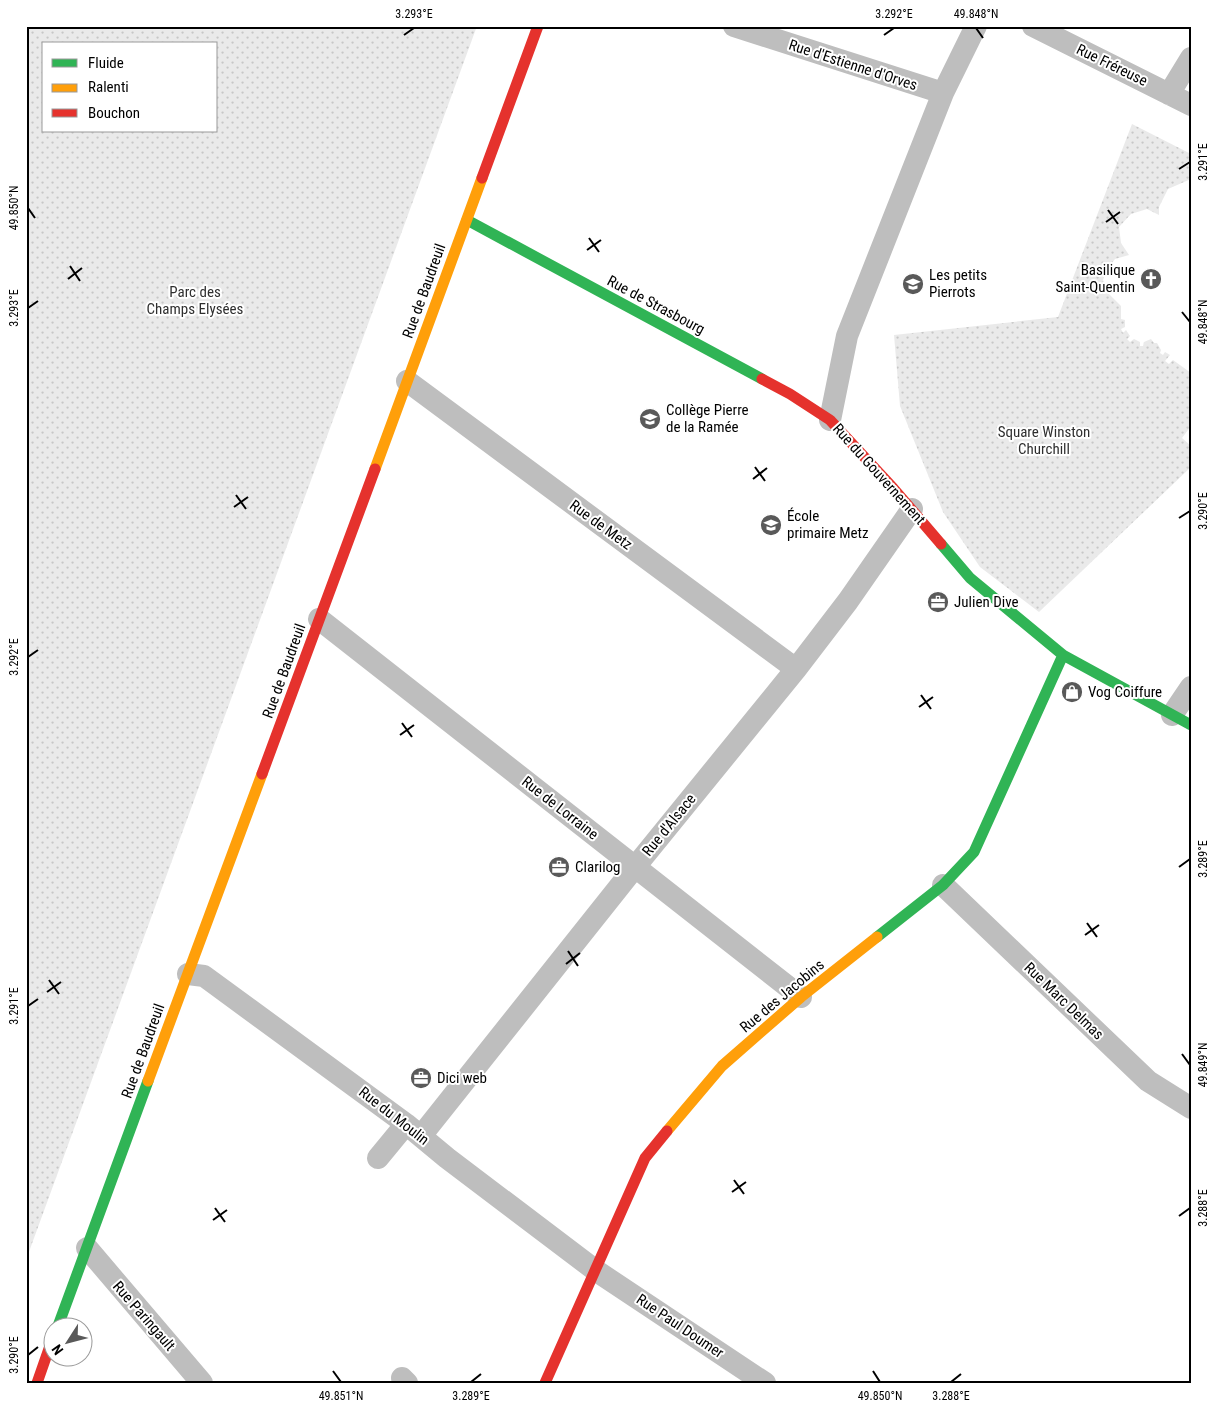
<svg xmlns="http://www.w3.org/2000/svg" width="1217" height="1409" font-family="'Roboto Condensed',sans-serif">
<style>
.park{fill:url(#park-dots);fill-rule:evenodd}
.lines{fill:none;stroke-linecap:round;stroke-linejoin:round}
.street{stroke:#bebebe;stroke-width:22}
.fast{stroke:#30b455;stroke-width:11}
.slow{stroke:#ff9f0a;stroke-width:11}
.jam{stroke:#e5322d;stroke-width:11}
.ticks{fill:none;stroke:#000;stroke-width:2}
.labels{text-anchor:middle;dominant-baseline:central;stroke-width:4;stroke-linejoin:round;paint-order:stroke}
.street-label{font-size:15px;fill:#000;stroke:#fff}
.poi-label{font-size:15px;fill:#000;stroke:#fff;text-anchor:start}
.park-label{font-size:15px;fill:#2f2f2f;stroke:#fff}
.neatline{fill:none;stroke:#000;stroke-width:2}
.ticks-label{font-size:12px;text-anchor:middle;fill:#000}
</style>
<defs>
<pattern id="park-dots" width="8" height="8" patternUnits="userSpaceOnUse" patternTransform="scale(1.25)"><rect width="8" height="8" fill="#eaeaea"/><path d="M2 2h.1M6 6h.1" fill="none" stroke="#c7c7c7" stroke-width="1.8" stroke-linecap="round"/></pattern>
</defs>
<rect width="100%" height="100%" fill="#fff"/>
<path class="park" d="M26 26H477L26 1260ZM44 44H216V131H44Z
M1132 124 1191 154V179L1168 189 1159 207V215L1147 209 1131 214 1119 227 1121 243 1129 255 1115 259 1107 270 1103 280 1109 294 1121 306V319L1125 320V327L1121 329 1123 333 1126 330 1130 336 1127 339 1130 342 1134 339 1140 342V346H1143L1144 342 1151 339 1154 343H1157L1161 350 1160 353 1163 355 1165 352 1170 355 1165 361 1169 364 1173 360 1191 373V426L1182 438 1191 446V467L1039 612 980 567 943 512 900 406 894 335 1058 317Z"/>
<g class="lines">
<path class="street" d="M734 26 943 93
M1033 26 1191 105
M1169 94 1191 58
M407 381 796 669
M830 420 847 336 943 93 976 26
M319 619 801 997
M1172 715 1191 687
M943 885 1148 1081 1191 1108
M188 974 204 976 406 1124 447 1158 595 1270 765 1383
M421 1136 635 867 796 669 848 601 912 509
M378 1158 406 1124
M87 1248 202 1383
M402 1378 407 1383"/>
<path class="fast" d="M467 220 762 379
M941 544 970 578 1063 655 1191 725
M877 937 943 885 974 852 1063 655
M58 1326 148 1081"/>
<path class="slow" d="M375 469 482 178
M148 1081 262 774
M667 1131 722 1066 801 997 877 937"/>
<path class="jam" d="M482 178 538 26
M762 379 790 394 830 420 893 488 941 544
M262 774 375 469
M37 1383 52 1340
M545 1383 645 1158 667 1131"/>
</g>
<path class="ticks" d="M976 28 983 38M404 35 414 28M884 35 894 28M1179 169 1190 162M28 208 35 218M1108 210 1118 224M1106 222 1120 212M589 238 599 252M587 250 601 240M70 266 80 281M68 279 82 268M28 308 38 301M1182 312 1190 322M755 467 765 481M753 479 767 468M236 495 246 509M234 507 248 497M1179 518 1190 511M28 657 38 650M921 695 931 709M919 707 933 697M402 723 412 737M400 735 414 725M1179 867 1190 859M1087 923 1097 937M1085 935 1099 925M568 951 578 966M566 964 580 953M49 980 59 994M47 992 61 982M28 1006 38 999M1182 1054 1190 1065M734 1180 744 1194M732 1192 746 1182M215 1208 225 1222M1179 1216 1190 1208M213 1220 227 1210M28 1355 38 1347M333 1371 341 1382M873 1371 880 1382M471 1382 481 1374M951 1382 961 1374"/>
<defs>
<g id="church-disc" transform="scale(1.125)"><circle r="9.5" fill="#595959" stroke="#fff"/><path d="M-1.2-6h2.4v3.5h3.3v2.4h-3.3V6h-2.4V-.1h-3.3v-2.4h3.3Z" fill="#fff"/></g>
<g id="school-disc" transform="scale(1.125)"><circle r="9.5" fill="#595959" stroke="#fff"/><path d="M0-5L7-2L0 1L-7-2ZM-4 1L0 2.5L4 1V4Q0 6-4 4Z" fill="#fff"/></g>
<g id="office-disc" transform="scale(1.125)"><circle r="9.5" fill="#595959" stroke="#fff"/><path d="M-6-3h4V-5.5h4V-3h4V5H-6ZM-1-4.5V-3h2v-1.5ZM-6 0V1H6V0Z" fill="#fff"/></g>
<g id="shop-disc" transform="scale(1.125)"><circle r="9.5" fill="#595959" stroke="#fff"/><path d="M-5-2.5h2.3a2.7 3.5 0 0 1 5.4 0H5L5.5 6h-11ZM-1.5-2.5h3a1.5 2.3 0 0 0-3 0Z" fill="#fff"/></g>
</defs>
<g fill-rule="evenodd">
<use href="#church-disc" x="1151" y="279"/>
<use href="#school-disc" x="913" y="284"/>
<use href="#school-disc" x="650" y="419"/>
<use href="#school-disc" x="771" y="525"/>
<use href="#office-disc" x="938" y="602"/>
<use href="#shop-disc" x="1072" y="692"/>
<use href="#office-disc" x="559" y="867"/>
<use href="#office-disc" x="421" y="1078"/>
</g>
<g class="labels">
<g class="street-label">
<text transform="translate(853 65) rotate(18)">Rue d'Estienne d'Orves</text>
<text transform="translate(1112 65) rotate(26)">Rue Fréreuse</text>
<text transform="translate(424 291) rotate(-70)">Rue de Baudreuil</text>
<text transform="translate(656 305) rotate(28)">Rue de Strasbourg</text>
<text transform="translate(879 474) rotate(48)">Rue du Gouvernement</text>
<text transform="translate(601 525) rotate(36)">Rue de Metz</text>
<text transform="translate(284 671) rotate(-70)">Rue de Baudreuil</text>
<text transform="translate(560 808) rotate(38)">Rue de Lorraine</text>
<text transform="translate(669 825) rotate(-51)">Rue d'Alsace</text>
<text transform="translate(782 996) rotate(-40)">Rue des Jacobins</text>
<text transform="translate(1064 1001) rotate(44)">Rue Marc Delmas</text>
<text transform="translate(143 1051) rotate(-70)">Rue de Baudreuil</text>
<text transform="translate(394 1116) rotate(38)">Rue du Moulin</text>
<text transform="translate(144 1316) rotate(49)">Rue Paringault</text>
<text transform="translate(680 1326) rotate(34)">Rue Paul Doumer</text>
</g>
<g class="poi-label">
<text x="1135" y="270" text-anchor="end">Basilique<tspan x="1135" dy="17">Saint-Quentin</tspan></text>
<text x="929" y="275">Les petits<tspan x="929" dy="17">Pierrots</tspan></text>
<text x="666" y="410">Collège Pierre<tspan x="666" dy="17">de la Ramée</tspan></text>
<text x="787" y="516">École<tspan x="787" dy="17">primaire Metz</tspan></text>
<text x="954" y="602">Julien Dive</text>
<text x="1088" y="692">Vog Coiffure</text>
<text x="575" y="867">Clarilog</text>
<text x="437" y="1078">Dici web</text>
</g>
<g class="park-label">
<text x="195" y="292">Parc des<tspan x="195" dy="17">Champs Elysées</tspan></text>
<text x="1044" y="432">Square Winston<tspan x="1044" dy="17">Churchill</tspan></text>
</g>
</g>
<rect width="1217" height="1409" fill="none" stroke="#ffffff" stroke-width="55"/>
<rect x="42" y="42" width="175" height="90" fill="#ffffff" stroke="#999999"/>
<rect x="52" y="59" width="25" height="8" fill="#30b455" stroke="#999999"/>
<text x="88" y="68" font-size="15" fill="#000000">Fluide</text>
<rect x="52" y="84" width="25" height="8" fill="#ff9f0a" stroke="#999999"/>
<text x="88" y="92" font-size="15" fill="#000000">Ralenti</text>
<rect x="52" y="109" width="25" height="8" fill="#e5322d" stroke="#999999"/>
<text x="88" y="118" font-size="15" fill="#000000">Bouchon</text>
<g transform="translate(68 1342) rotate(234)"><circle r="24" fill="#ffffff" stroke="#999999"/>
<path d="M0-4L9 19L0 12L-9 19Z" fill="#595959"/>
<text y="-8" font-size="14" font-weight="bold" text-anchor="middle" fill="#000000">N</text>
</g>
<rect x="28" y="28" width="1162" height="1354" class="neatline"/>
<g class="ticks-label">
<text x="414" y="18">3.293°E</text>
<text x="894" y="18">3.292°E</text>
<text x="976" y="18">49.848°N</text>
<text transform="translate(1203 162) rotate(-90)" y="4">3.291°E</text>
<text transform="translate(14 208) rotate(-90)" y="4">49.850°N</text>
<text transform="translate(14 308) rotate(-90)" y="4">3.293°E</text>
<text transform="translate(1203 322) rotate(-90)" y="4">49.848°N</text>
<text transform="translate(1203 511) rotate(-90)" y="4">3.290°E</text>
<text transform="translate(14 657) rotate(-90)" y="4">3.292°E</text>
<text transform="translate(1203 859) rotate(-90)" y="4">3.289°E</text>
<text transform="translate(14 1006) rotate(-90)" y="4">3.291°E</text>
<text transform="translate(1203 1065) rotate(-90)" y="4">49.849°N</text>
<text transform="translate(1203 1208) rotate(-90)" y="4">3.288°E</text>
<text transform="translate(14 1355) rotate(-90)" y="4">3.290°E</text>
<text x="341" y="1400">49.851°N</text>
<text x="471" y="1400">3.289°E</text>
<text x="880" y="1400">49.850°N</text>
<text x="951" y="1400">3.288°E</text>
</g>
</svg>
